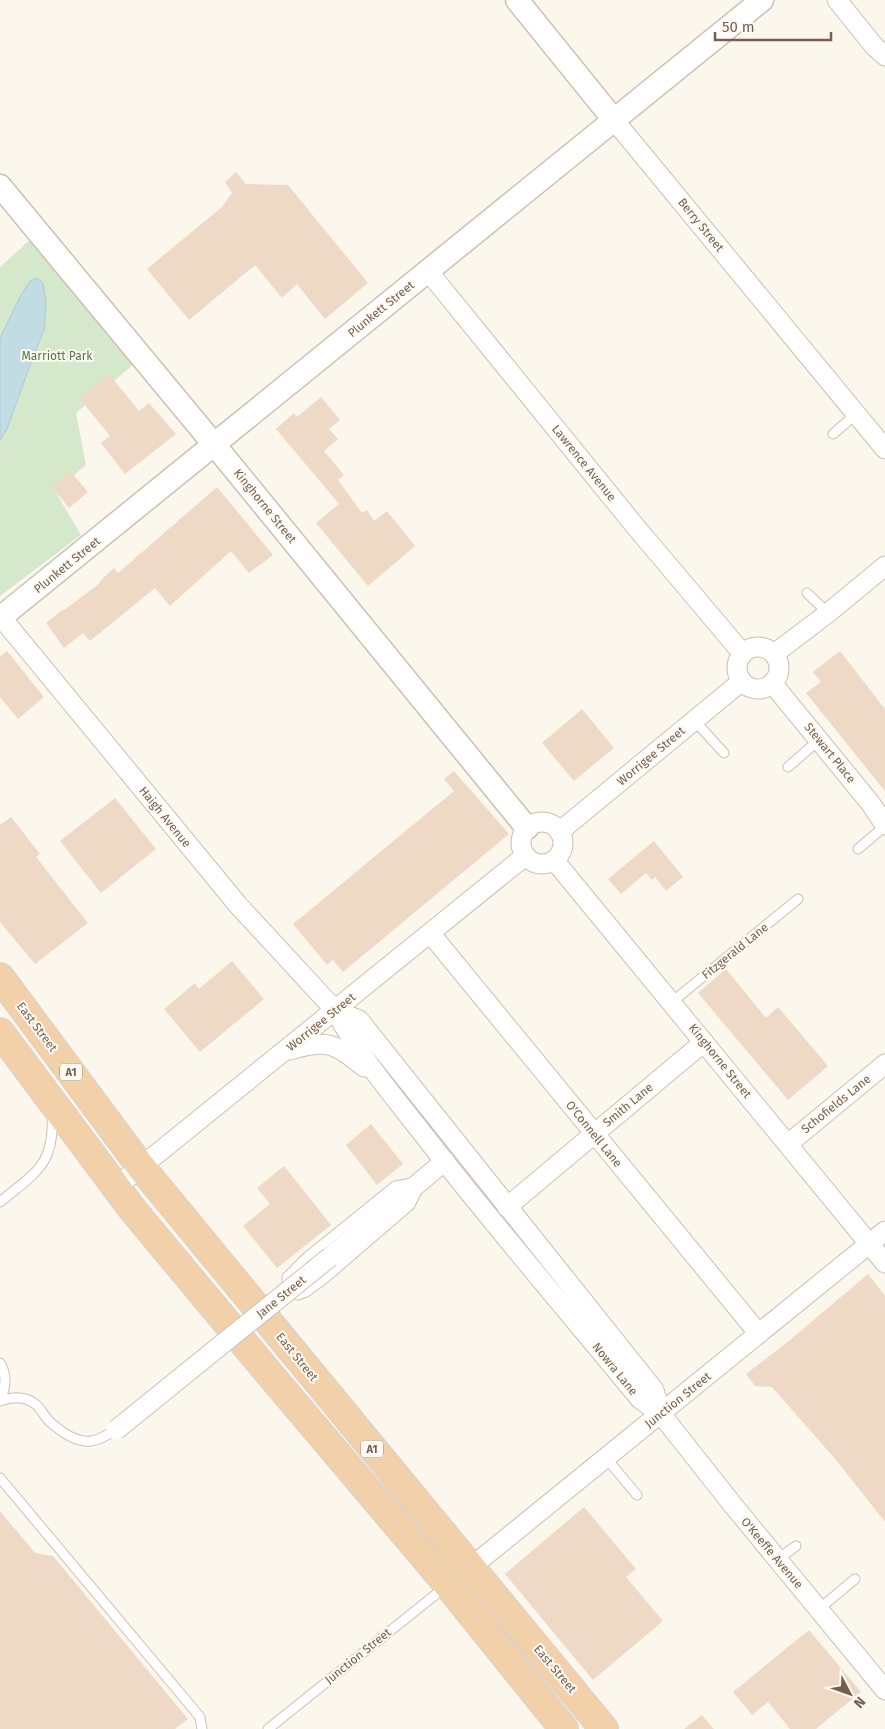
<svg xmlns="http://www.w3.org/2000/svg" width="885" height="1729" font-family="'Fira Sans',sans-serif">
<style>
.green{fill:#d5e8cb}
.water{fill:#c2dce4;stroke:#a9cbd5}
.building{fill:#eed9c6}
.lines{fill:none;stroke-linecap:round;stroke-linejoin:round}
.service-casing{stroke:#cdc0b2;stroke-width:11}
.minor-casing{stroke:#cdc0b2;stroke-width:21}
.tertiary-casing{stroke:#cdc0b2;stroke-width:25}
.trunk-casing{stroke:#d8d2ce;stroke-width:30}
.service{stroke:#fff;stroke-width:9}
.minor{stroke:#fff;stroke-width:19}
.tertiary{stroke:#fff;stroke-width:22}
.trunk{stroke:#f1d0aa;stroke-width:28}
.minor-bridge-casing{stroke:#cdc0b2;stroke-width:21;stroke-linecap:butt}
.minor-bridge{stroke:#fff;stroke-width:19}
.labels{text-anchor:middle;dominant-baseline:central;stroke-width:4;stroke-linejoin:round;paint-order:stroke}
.shield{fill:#fefaf3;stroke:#9e8e81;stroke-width:1}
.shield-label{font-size:11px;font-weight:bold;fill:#756050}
.street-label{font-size:12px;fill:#756050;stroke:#fefaf3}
.park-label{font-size:12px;fill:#547949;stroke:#fefaf3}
</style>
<rect width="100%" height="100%" fill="#fbf7ec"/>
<path class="green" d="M33 237 135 363 76 413 86 465 55 491 81 535 0 596V267Z"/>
<path class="water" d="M37 278 43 283 46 303 44 330 33 357 7 429 0 440V338L21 295 30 281Z"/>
<path class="building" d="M236 172 246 184 288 185 368 283 325 319 297 284 282 298 255 265 189 320 147 269 222 207 232 193 225 182Z
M109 374 139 411 149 403 176 434 125 474 101 443 110 436 80 399Z
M321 397 340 420 329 429 338 439 324 451 344 475 338 480 362 513 367 510 374 521 387 511 415 546 368 586 316 523 339 504 276 429 294 413 297 417Z
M70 471 88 492 69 508 52 487Z
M217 487 273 555 249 573 231 551 170 606 155 588 90 641 83 633 64 648 46 623 62 610 63 611 100 583 99 582 114 568 118 573Z
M7 651 44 697 18 719 0 697V657Z
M840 651 885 709V791L806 693 821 682 813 672Z
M582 709 614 748 574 781 542 743Z
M454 771 509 834 343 972 333 960 327 965 293 924 454 791 444 779Z
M115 798 156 849 101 893 60 841Z
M11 817 40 854 36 857 88 923 35 964 0 922V825Z
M654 841 683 877 666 891 655 877 652 880 646 873 621 894 608 879Z
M232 961 264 999 200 1052 164 1009 195 983 199 989Z
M726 969 766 1018 778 1007 828 1066 788 1100 698 993Z
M371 1124 403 1164 377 1185 346 1145Z
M284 1166 331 1225 277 1268 243 1226 270 1204 257 1188Z
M868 1274 885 1296V1522L836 1460 772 1387 755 1386 746 1374 790 1340Z
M584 1507 636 1569 626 1577 663 1621 593 1680 505 1574Z
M0 1511 35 1553 53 1556 188 1719 175 1729H0Z
M809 1630 861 1692 816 1729H790L768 1702 752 1715 733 1692Z
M702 1715 714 1729H684Z"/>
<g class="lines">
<g class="service-casing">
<path id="service" d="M833 434 856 414
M807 593 828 613
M694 720 724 753
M788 767 819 740
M858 849 885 826
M672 1002 798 899
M422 1181 410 1205 324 1279 306 1292 298 1295 289 1290 287 1286V1277L306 1258 395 1186Z
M0 1202C36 1172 55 1165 52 1114
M0 1363C7 1375 6 1388 0 1400
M0 1401C11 1397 24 1396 34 1403 40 1407 44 1416 49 1421 60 1431 76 1443 91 1441 100 1440 108 1434 116 1430
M606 1458 637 1495
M0 1478 200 1717 202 1729
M778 1559 796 1546
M819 1609 855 1579
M268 1729 445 1587"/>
</g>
<g class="minor-casing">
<path id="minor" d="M837 0 874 46 885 56
M614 120 885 449
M428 271 635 526 743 654
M1 617 238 905 335 1010C360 1058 397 1100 430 1143 498 1230 570 1314 640 1399L661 1414 732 1504 885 1690
M737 668a21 21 0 1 1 42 0a21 21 0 1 1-42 0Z
M774 654 828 613 885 566
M772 683 871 804 885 825
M521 843a21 21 0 1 1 42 0a21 21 0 1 1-42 0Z
M559 832 742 681
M554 860 885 1263
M430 933 759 1334
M335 1010 359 1020 654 1390 661 1414
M290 1050C328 1039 334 1043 364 1067
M788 1144 885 1064
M116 1187 525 856
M507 1207 704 1042
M330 1257 445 1161
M470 1568 885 1231"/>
</g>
<g class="tertiary-casing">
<path id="tertiary" d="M517 0 614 120
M0 186 231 465 527 828
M0 618 762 0"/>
</g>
<g class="trunk-casing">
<path id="trunk" d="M0 977 141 1167 604 1729
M0 1032 133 1210 272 1377 448 1585 564 1729"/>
</g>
<use href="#service" class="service"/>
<use href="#minor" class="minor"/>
<use href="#tertiary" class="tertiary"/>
<use href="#trunk" class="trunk"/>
<g class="minor-bridge-casing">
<path id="minor-bridge" d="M116 1430 330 1257"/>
</g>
<use href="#minor-bridge" class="minor-bridge"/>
</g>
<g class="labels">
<g class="shield">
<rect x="60" y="1063.5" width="22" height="17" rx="4"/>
<rect x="361" y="1440.5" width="22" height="17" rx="4"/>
</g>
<g class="shield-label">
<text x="71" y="1072">A1</text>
<text x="372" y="1449">A1</text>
</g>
<g class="street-label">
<text transform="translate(701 225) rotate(51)">Berry Street</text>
<text transform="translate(381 309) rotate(-39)">Plunkett Street</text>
<text transform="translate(584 463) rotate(51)">Lawrence Avenue</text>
<text transform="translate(265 506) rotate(51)">Kinghorne Street</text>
<text transform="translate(67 565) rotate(-39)">Plunkett Street</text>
<text transform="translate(830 753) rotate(51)">Stewart Place</text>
<text transform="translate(651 756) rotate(-40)">Worrigee Street</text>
<text transform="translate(165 817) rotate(51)">Haigh Avenue</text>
<text transform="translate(735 951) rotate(-39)">Fitzgerald Lane</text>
<text transform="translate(321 1022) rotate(-39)">Worrigee Street</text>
<text transform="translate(37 1027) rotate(53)">East Street</text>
<text transform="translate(720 1061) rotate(51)">Kinghorne Street</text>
<text transform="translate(836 1104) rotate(-39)">Schofields Lane</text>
<text transform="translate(628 1105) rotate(-40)">Smith Lane</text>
<text transform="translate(594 1134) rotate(51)">O'Connell Lane</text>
<text transform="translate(281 1297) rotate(-39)">Jane Street</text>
<text transform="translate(297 1357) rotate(51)">East Street</text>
<text transform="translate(615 1369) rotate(51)">Nowra Lane</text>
<text transform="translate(678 1400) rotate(-39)">Junction Street</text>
<text transform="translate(772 1553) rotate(50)">O'Keeffe Avenue</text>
<text transform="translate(358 1656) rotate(-39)">Junction Street</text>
<text transform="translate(555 1669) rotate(50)">East Street</text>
</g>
<g class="park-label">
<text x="57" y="356">Marriott Park</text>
</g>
</g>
<g transform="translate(850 1694) rotate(131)" stroke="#fefaf3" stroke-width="4" paint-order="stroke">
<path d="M0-4L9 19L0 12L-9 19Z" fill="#756050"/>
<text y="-8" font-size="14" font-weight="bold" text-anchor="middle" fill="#756050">N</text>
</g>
<path d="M715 32v8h116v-8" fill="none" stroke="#756050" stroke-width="2.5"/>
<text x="722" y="32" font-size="15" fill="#756050" stroke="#fefaf3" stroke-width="4" paint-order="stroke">50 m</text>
</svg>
